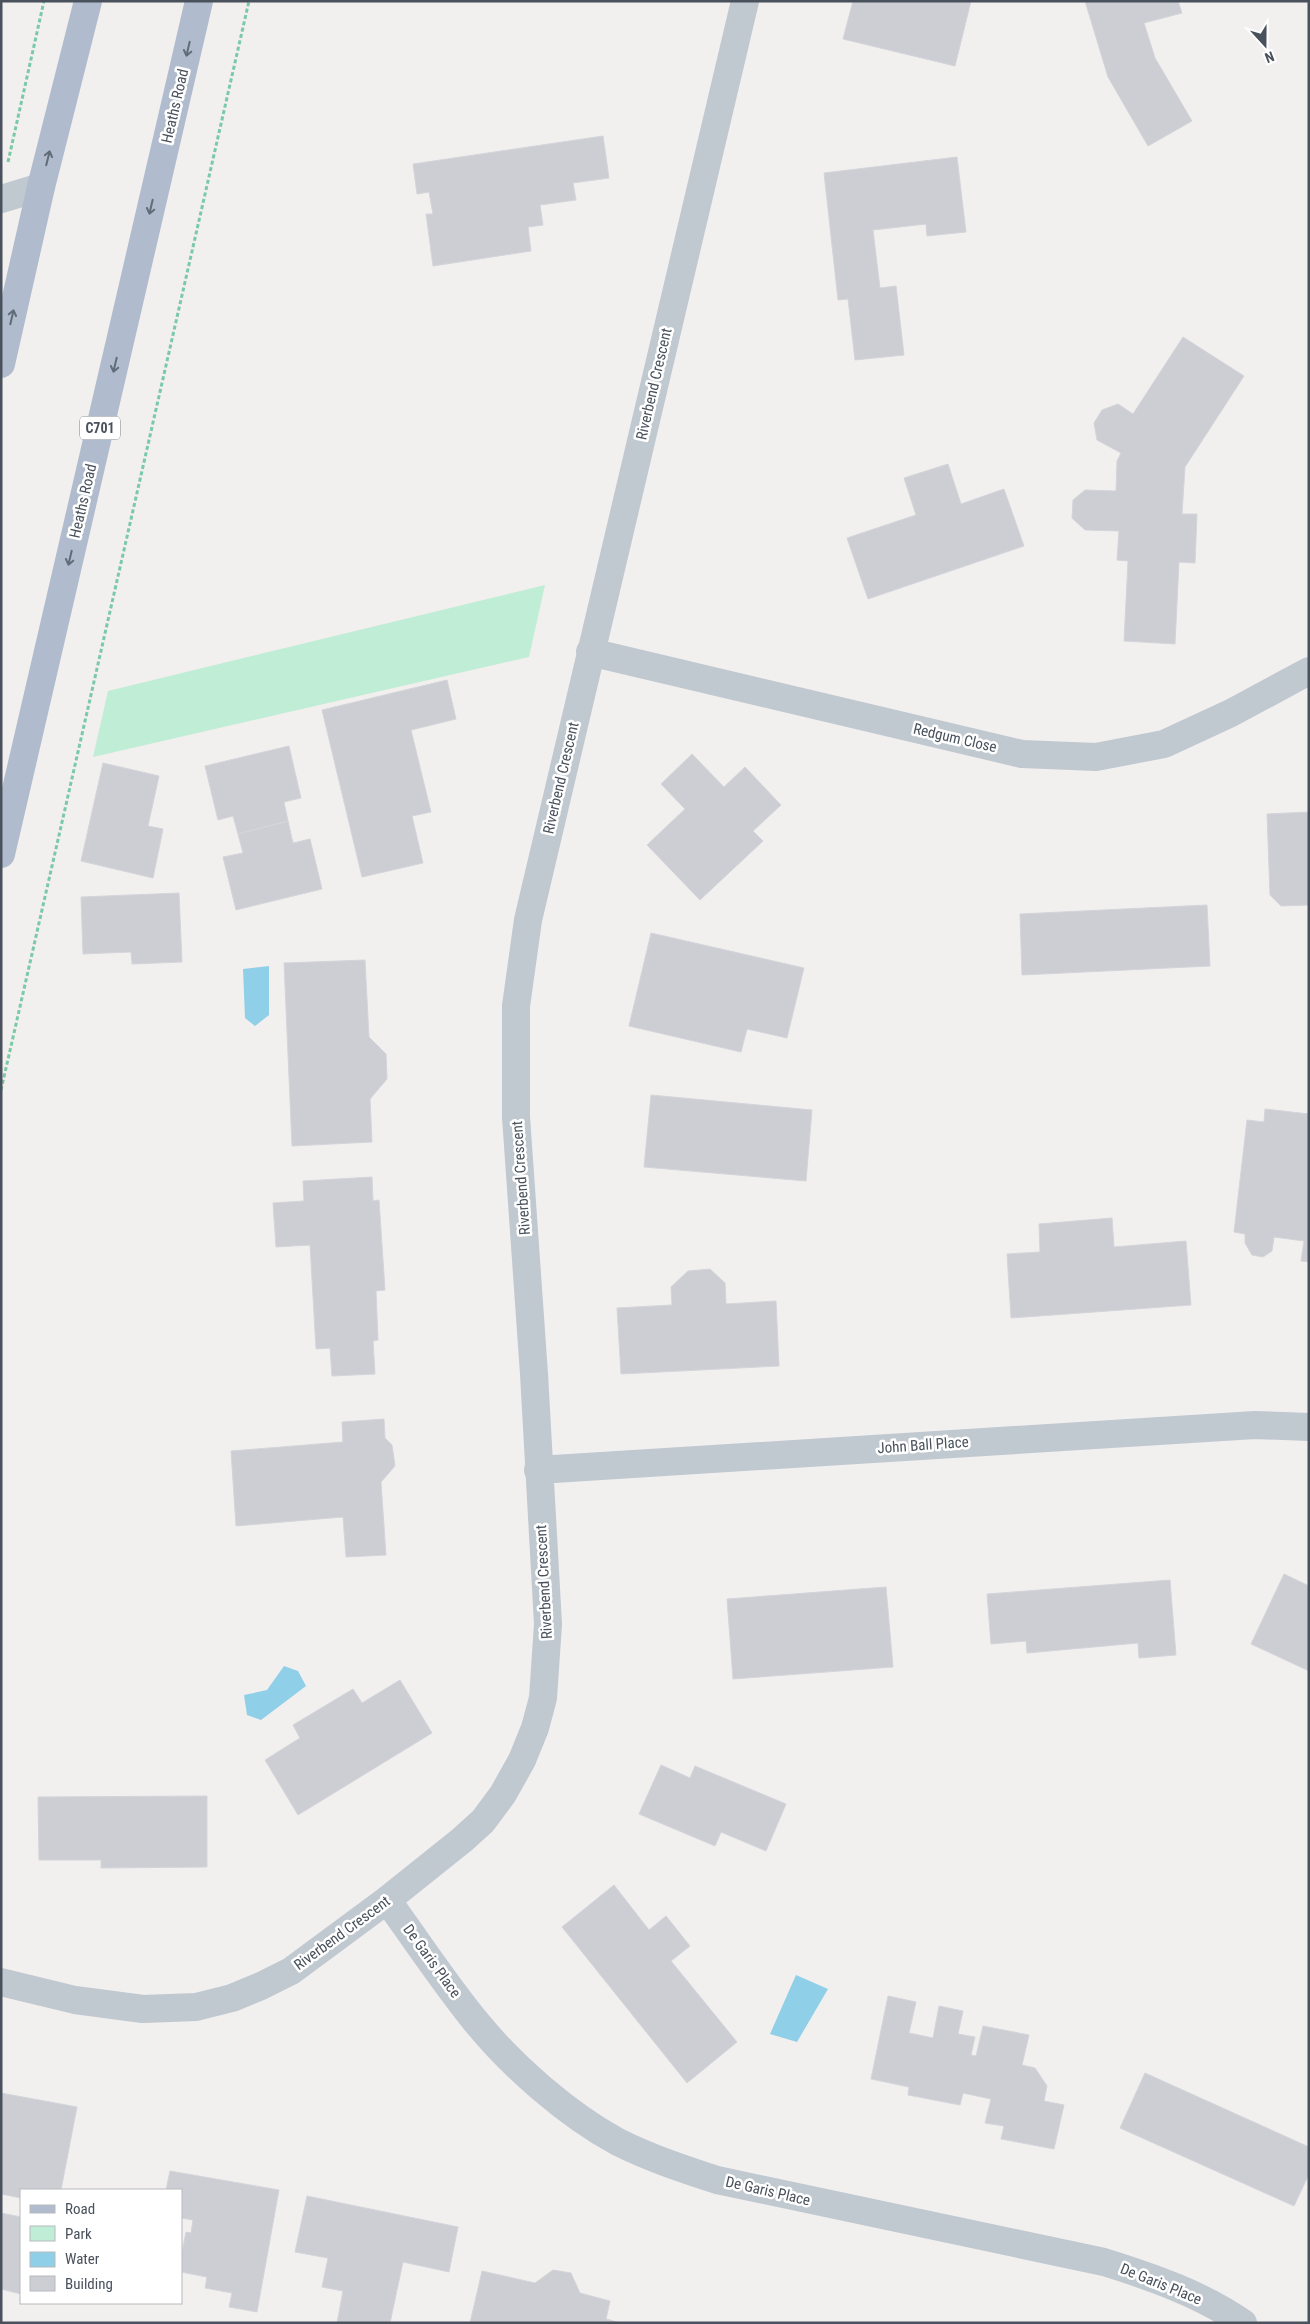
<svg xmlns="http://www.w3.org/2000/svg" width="1310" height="2324" font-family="'Roboto Condensed',sans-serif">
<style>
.green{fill:#c0edd5}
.water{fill:#8fcfe8}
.building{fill:#ccced4;stroke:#d4d5da}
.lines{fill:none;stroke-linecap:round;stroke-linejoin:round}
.path{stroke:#7ac9a8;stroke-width:3;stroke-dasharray:4 2.5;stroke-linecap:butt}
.minor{stroke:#c0c8d0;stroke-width:28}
.major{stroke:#b0bccd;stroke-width:28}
.oneway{stroke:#626c78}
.labels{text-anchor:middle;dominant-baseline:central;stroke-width:5;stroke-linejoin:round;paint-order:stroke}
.shield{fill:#fff;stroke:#7f858d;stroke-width:1}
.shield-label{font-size:14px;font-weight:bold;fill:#48515c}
.street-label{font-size:15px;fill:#48515c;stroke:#fff}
</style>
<rect width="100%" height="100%" fill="#f2efef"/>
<path class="green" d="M545 585 529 657 93 757 108 691Z"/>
<path class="water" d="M269 966V1015L255 1026 245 1018 243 969Z
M284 1666 298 1671 306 1686 261 1720 247 1715 244 1695 267 1690Z
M796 1975 828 1989 797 2042 770 2034Z"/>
<path class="building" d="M853 1H971L955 66 843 39Z
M1085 1H1178L1182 13 1144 23 1155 58 1192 121 1148 146 1108 77Z
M603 136 609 178 573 183 576 200 540 205 543 225 528 227 531 251 433 266 426 214H433L429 192 417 194 413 164Z
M957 157 966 232 927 236 926 224 873 230 880 288 896 286 904 355 855 360 848 299 838 300 824 173Z
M1183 337 1244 376 1185 467 1182 514H1197L1195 563 1179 562 1175 644 1124 641 1128 561 1117 560 1119 531 1085 530 1072 518 1073 500 1085 490 1116 491 1117 461 1121 453 1097 440 1094 423 1102 410 1118 404 1133 414Z
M948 464 961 504 1004 489 1024 546 868 599 847 538 916 515 904 478Z
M447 680 456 719 411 730 431 812 412 816 423 863 362 877 322 710Z
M289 746 301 798 284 802 288 821 238 834 233 816 218 820 205 766Z
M692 754 724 787 745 767 781 805 753 831 763 841 700 900 647 845 685 809 661 784Z
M103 763 159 776 148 826 163 829 153 878 81 861Z
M1309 812V905L1281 906 1270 895 1267 814Z
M288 821 293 843 310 839 322 889 236 910 223 857 243 853 238 834Z
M179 893 182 962 132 964 131 952 83 954 81 897Z
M1207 905 1210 966 1022 975 1020 914Z
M651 933 804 968 787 1038 747 1029 741 1052 629 1026Z
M365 960 369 1037 386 1054 387 1079 370 1099 372 1142 292 1146 284 963Z
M651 1095 812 1110 806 1181 644 1167Z
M1265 1109 1309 1114V1262L1301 1261 1304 1241 1274 1237 1272 1251 1263 1257 1252 1255 1245 1243V1234L1234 1232 1247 1120 1264 1122Z
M372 1177 373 1201 379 1200 385 1290 376 1291 378 1340 373 1341 375 1374 332 1376 330 1348 316 1349 310 1245 276 1247 273 1203 304 1201 303 1181Z
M1112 1218 1114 1247 1186 1241 1191 1305 1011 1318 1007 1254 1040 1252 1039 1224Z
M710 1269 725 1283 726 1304 776 1301 779 1366 621 1374 617 1308 672 1305 671 1287 688 1271Z
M384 1419 385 1438 392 1445 395 1466 381 1482 386 1555 346 1557 343 1517 236 1526 231 1451 343 1442 342 1422Z
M1284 1574 1309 1586V1671L1251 1644Z
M1170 1580 1176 1655 1139 1658 1138 1643 1027 1653 1026 1641 991 1644 987 1594Z
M886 1587 893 1667 733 1679 727 1599Z
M400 1680 432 1733 298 1815 265 1760 300 1738 293 1725 353 1689 362 1703Z
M661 1765 690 1778 695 1766 786 1804 766 1851 721 1832 715 1846 639 1814Z
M207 1796V1867L101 1868V1860H39L38 1797Z
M614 1885 649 1930 666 1916 690 1946 671 1961 737 2042 687 2083 562 1927Z
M888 1996 916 2002 909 2033 933 2038 939 2006 963 2011 958 2034 975 2037 971 2055 976 2056 983 2026 1029 2035 1022 2065 1035 2068 1047 2086 1044 2101 1064 2105 1054 2149 1001 2139 1004 2126 985 2123 991 2099 963 2093 960 2105 908 2095 909 2087 871 2079Z
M1145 2073 1309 2147V2174L1294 2206 1120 2128Z
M1 2093 77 2107 61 2190H21V2198L1 2194Z
M170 2171 279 2190 257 2312 229 2307 232 2293 205 2288 207 2277 181 2272V2257L186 2232 191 2233 193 2220 181 2218V2190H166Z
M307 2196 458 2227 449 2272 403 2262 390 2323H337L343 2291 322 2287 328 2258 295 2252Z
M1 2213 21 2217V2294L1 2289Z
M553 2270 571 2273 580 2293 610 2301 606 2319 621 2323H470L482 2271 535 2283Z"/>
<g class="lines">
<path class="path" d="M8 162 44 1
M1 1090 249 1"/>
<path class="minor" d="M1 199 41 187
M590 652 1022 754 1096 757 1164 744 1231 713 1309 671
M538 1470 1255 1425 1309 1427
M387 1900C417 1941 445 1984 477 2023 513 2067 568 2115 618 2142 650 2158 683 2169 717 2180L1104 2262C1152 2277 1201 2294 1243 2323
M1 1982 75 2000 143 2009 196 2007 232 1998 261 1986 291 1971 387 1900 462 1840 483 1821 503 1794 522 1760 535 1728 543 1698 548 1624 534 1374 516 1117V1006L528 920 745 1"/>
<path class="major" d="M1 364 41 187 88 1
M1 854 199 1"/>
</g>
<defs><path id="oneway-shaft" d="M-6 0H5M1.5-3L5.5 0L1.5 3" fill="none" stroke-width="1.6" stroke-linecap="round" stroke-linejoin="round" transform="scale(1.25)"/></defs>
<g class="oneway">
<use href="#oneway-shaft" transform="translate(188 49) rotate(103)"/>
<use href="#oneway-shaft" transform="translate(48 158) rotate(-76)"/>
<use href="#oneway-shaft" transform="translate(151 207) rotate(103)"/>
<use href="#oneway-shaft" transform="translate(12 317) rotate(-77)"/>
<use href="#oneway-shaft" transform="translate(115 365) rotate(103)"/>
<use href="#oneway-shaft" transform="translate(70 558) rotate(103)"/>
</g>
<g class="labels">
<rect class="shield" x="80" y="416.5" width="40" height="23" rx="4"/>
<g class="shield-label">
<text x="100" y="428">C701</text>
</g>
<g class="street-label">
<text transform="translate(175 106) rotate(-77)">Heaths Road</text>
<text transform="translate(654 384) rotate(-77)">Riverbend Crescent</text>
<text transform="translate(83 501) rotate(-77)">Heaths Road</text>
<text transform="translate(955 738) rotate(13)">Redgum Close</text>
<text transform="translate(561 778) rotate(-77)">Riverbend Crescent</text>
<text transform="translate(521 1178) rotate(-94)">Riverbend Crescent</text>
<text transform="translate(923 1445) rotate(-4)">John Ball Place</text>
<text transform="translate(544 1582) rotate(-93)">Riverbend Crescent</text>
<text transform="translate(342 1933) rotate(-36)">Riverbend Crescent</text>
<text transform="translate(432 1961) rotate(54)">De Garis Place</text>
<text transform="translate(768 2191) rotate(13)">De Garis Place</text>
<text transform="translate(1161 2284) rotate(22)">De Garis Place</text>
</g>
</g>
<rect width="1310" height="2324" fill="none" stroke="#48515c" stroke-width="5"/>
<rect x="20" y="2189" width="162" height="115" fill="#ffffff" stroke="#b6b9be"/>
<rect x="30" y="2205" width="25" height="8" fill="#b0bccd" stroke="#b6b9be"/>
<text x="65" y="2214" font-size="15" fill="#48515c">Road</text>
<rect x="30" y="2226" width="25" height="15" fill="#c0edd5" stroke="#b6b9be"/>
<text x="65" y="2239" font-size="15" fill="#48515c">Park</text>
<rect x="30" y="2252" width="25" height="15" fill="#8fcfe8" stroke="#b6b9be"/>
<text x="65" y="2264" font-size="15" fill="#48515c">Water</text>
<rect x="30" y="2276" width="25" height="15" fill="#ccced4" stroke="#b6b9be"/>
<text x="65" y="2289" font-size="15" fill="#48515c">Building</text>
<g transform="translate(1265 45) rotate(159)" stroke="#ffffff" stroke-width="4" paint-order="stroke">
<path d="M0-4L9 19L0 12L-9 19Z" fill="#48515c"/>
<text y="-8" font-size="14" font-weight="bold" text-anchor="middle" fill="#48515c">N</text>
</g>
</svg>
